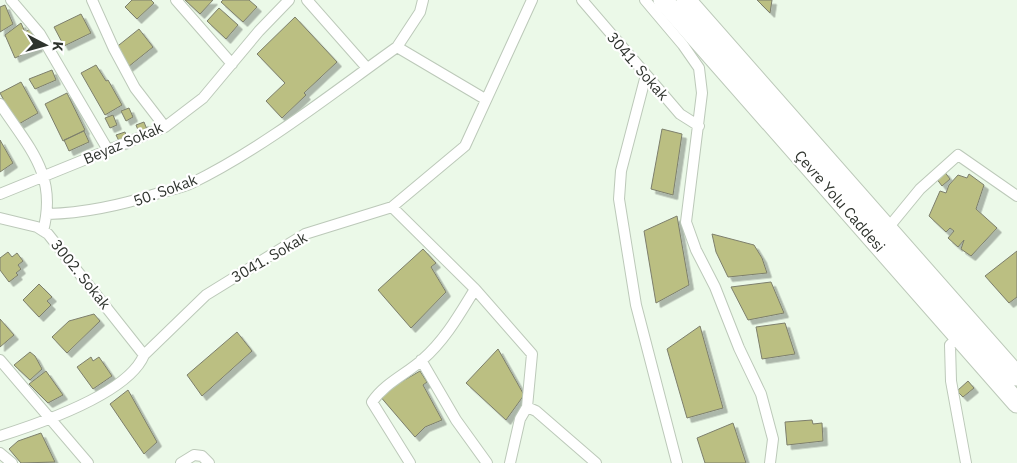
<svg xmlns="http://www.w3.org/2000/svg" width="1017" height="463" font-family="'IBM Plex Sans',sans-serif">
<style>
.building{fill:#bbbf82;stroke:#7d7f6c;filter:url(#shadow)}
.lines{fill:none;stroke-linecap:round;stroke-linejoin:round}
.street-casing{stroke:#bcc9b9;stroke-width:12}
.highway-casing{stroke:#bcc9b9;stroke-width:21}
.street{stroke:#fff;stroke-width:10}
.highway{stroke:#fff;stroke-width:19}
.labels{text-anchor:middle;dominant-baseline:central;stroke-width:4.5;stroke-linejoin:round;paint-order:stroke}
.street-label{font-size:15px;fill:#2e332d;stroke:#fff}
</style>
<defs>
<filter id="shadow"><feDropShadow dx="4.5" dy="4.5" stdDeviation="0" flood-color="#0004"/></filter>
</defs>
<rect width="100%" height="100%" fill="#ebf9e8"/>
<path class="building" d="M132 0H151L154 3 137 19 125 7Z
M185 0H213L200 14Z
M223 0H249L257 7 243 22 221 2Z
M757 0H772L770 13Z
M5 5 13 24 0 32V7Z
M219 8 238 25 226 39 207 21Z
M81 14 91 33 64 46 54 27Z
M295 17 337 62 304 93 306 95 282 118 266 101 285 83 257 54Z
M21 23 25 32 30 29 38 47 15 58 5 35Z
M139 29 153 47 128 67 114 49Z
M96 65 106 81 108 80 122 105 105 115 81 73Z
M52 70 56 80 35 89 29 79Z
M21 82 38 113 17 125 0 93Z
M67 93 85 130 63 141 45 104Z
M129 108 133 117 126 121 121 111Z
M113 115 117 125 110 128 105 118Z
M144 122 148 132 140 135 136 125Z
M662 129 682 134 673 195 651 189Z
M84 131 89 142 69 151 64 140Z
M125 132 128 142 121 145 116 135Z
M0 140 13 163 0 172Z
M944 171 950 179 942 186 936 178Z
M969 174 984 185 976 209 997 228 971 256 961 249 964 240 958 247 948 238 954 231 950 228 946 232 929 216 940 191 946 193 949 185 958 175 967 178Z
M677 216 689 285 656 303 644 231Z
M712 234 754 245 762 258 767 273 728 277 716 252Z
M423 249 436 263 431 267 446 292 411 328 378 290Z
M1017 251V297L1009 303 985 276Z
M8 252 12 257 17 253 23 261 18 265 21 269 16 273 18 275 9 282 0 270V258Z
M771 282 784 313 748 320 731 287Z
M39 284 52 297 47 301 51 305 39 317 23 300Z
M94 314 100 321 67 353 52 337 69 321Z
M0 319 14 335 0 347Z
M785 323 795 354 762 359 756 327Z
M700 326 723 408 687 418 667 349Z
M237 332 252 351 202 396 187 375Z
M498 349 524 395 506 420 466 383Z
M30 352 35 356 42 369 30 380 14 365Z
M91 357 93 361 99 357 112 376 93 389 77 367Z
M46 371 63 395 48 403 29 384Z
M420 371 427 382 423 385 442 420 425 427 415 437 379 395Z
M968 381 974 388 963 397 957 391Z
M128 390 157 442 144 454 110 404Z
M812 420 813 424 822 423 823 441 787 445 785 422Z
M733 423 746 463H705L697 438Z
M41 433 55 462 21 463 9 449 18 441Z"/>
<g class="lines">
<g class="street-casing">
<path id="street" d="M11 0 40 34 108 150
M92 0 114 49 135 88 165 127
M176 0 232 64
M307 0 367 68
M423 0 420 12 397 47 485 99
M582 0 680 114 699 126
M645 0 683 45 699 68 702 93 686 222 696 250 715 287 739 348 761 394 773 439 770 463
M646 75 621 171 619 199 636 305 677 463
M0 104C29 148 58 175 43 231
M0 194 165 127 203 98 259 31 289 0
M392 207 475 289 532 354 527 407 520 419 510 463
M48 214C87 213 122 205 159 193 170 190 182 188 192 183 265 147 331 94 397 47
M0 218 37 227 48 234 144 355
M888 228 920 189 958 155 1017 196
M959 337 950 345 951 381 966 463
M0 360 88 463
M421 360 456 420 487 463
M527 407 536 411 596 463
M0 436C38 424 128 394 144 355L206 295 305 234 392 207 465 146 532 0
M0 453 12 463
M181 463 194 455 202 456 209 463
M410 463 372 402C385 383 405 375 422 360 445 340 459 315 475 289"/>
</g>
<g class="highway-casing">
<path id="highway" d="M663 0 1017 403
M686 0 1017 376"/>
</g>
<use href="#street" class="street"/>
<use href="#highway" class="highway"/>
</g>
<g class="labels">
<g class="street-label">
<text transform="translate(638 66) rotate(49)">3041. Sokak</text>
<text transform="translate(123 143) rotate(-23)">Beyaz Sokak</text>
<text transform="translate(165 190) rotate(-20)">50. Sokak</text>
<text transform="translate(840 201) rotate(49)">Çevre Yolu Caddesi</text>
<text transform="translate(269 257) rotate(-30)">3041. Sokak</text>
<text transform="translate(81 274) rotate(51)">3002. Sokak</text>
</g>
</g>
<g transform="translate(45 45) rotate(96)" stroke="#ffffff" stroke-width="4" paint-order="stroke">
<path d="M0-4L9 19L0 12L-9 19Z" fill="#2e332d"/>
<text y="-8" font-size="14" font-weight="bold" text-anchor="middle" fill="#2e332d">K</text>
</g>
</svg>
